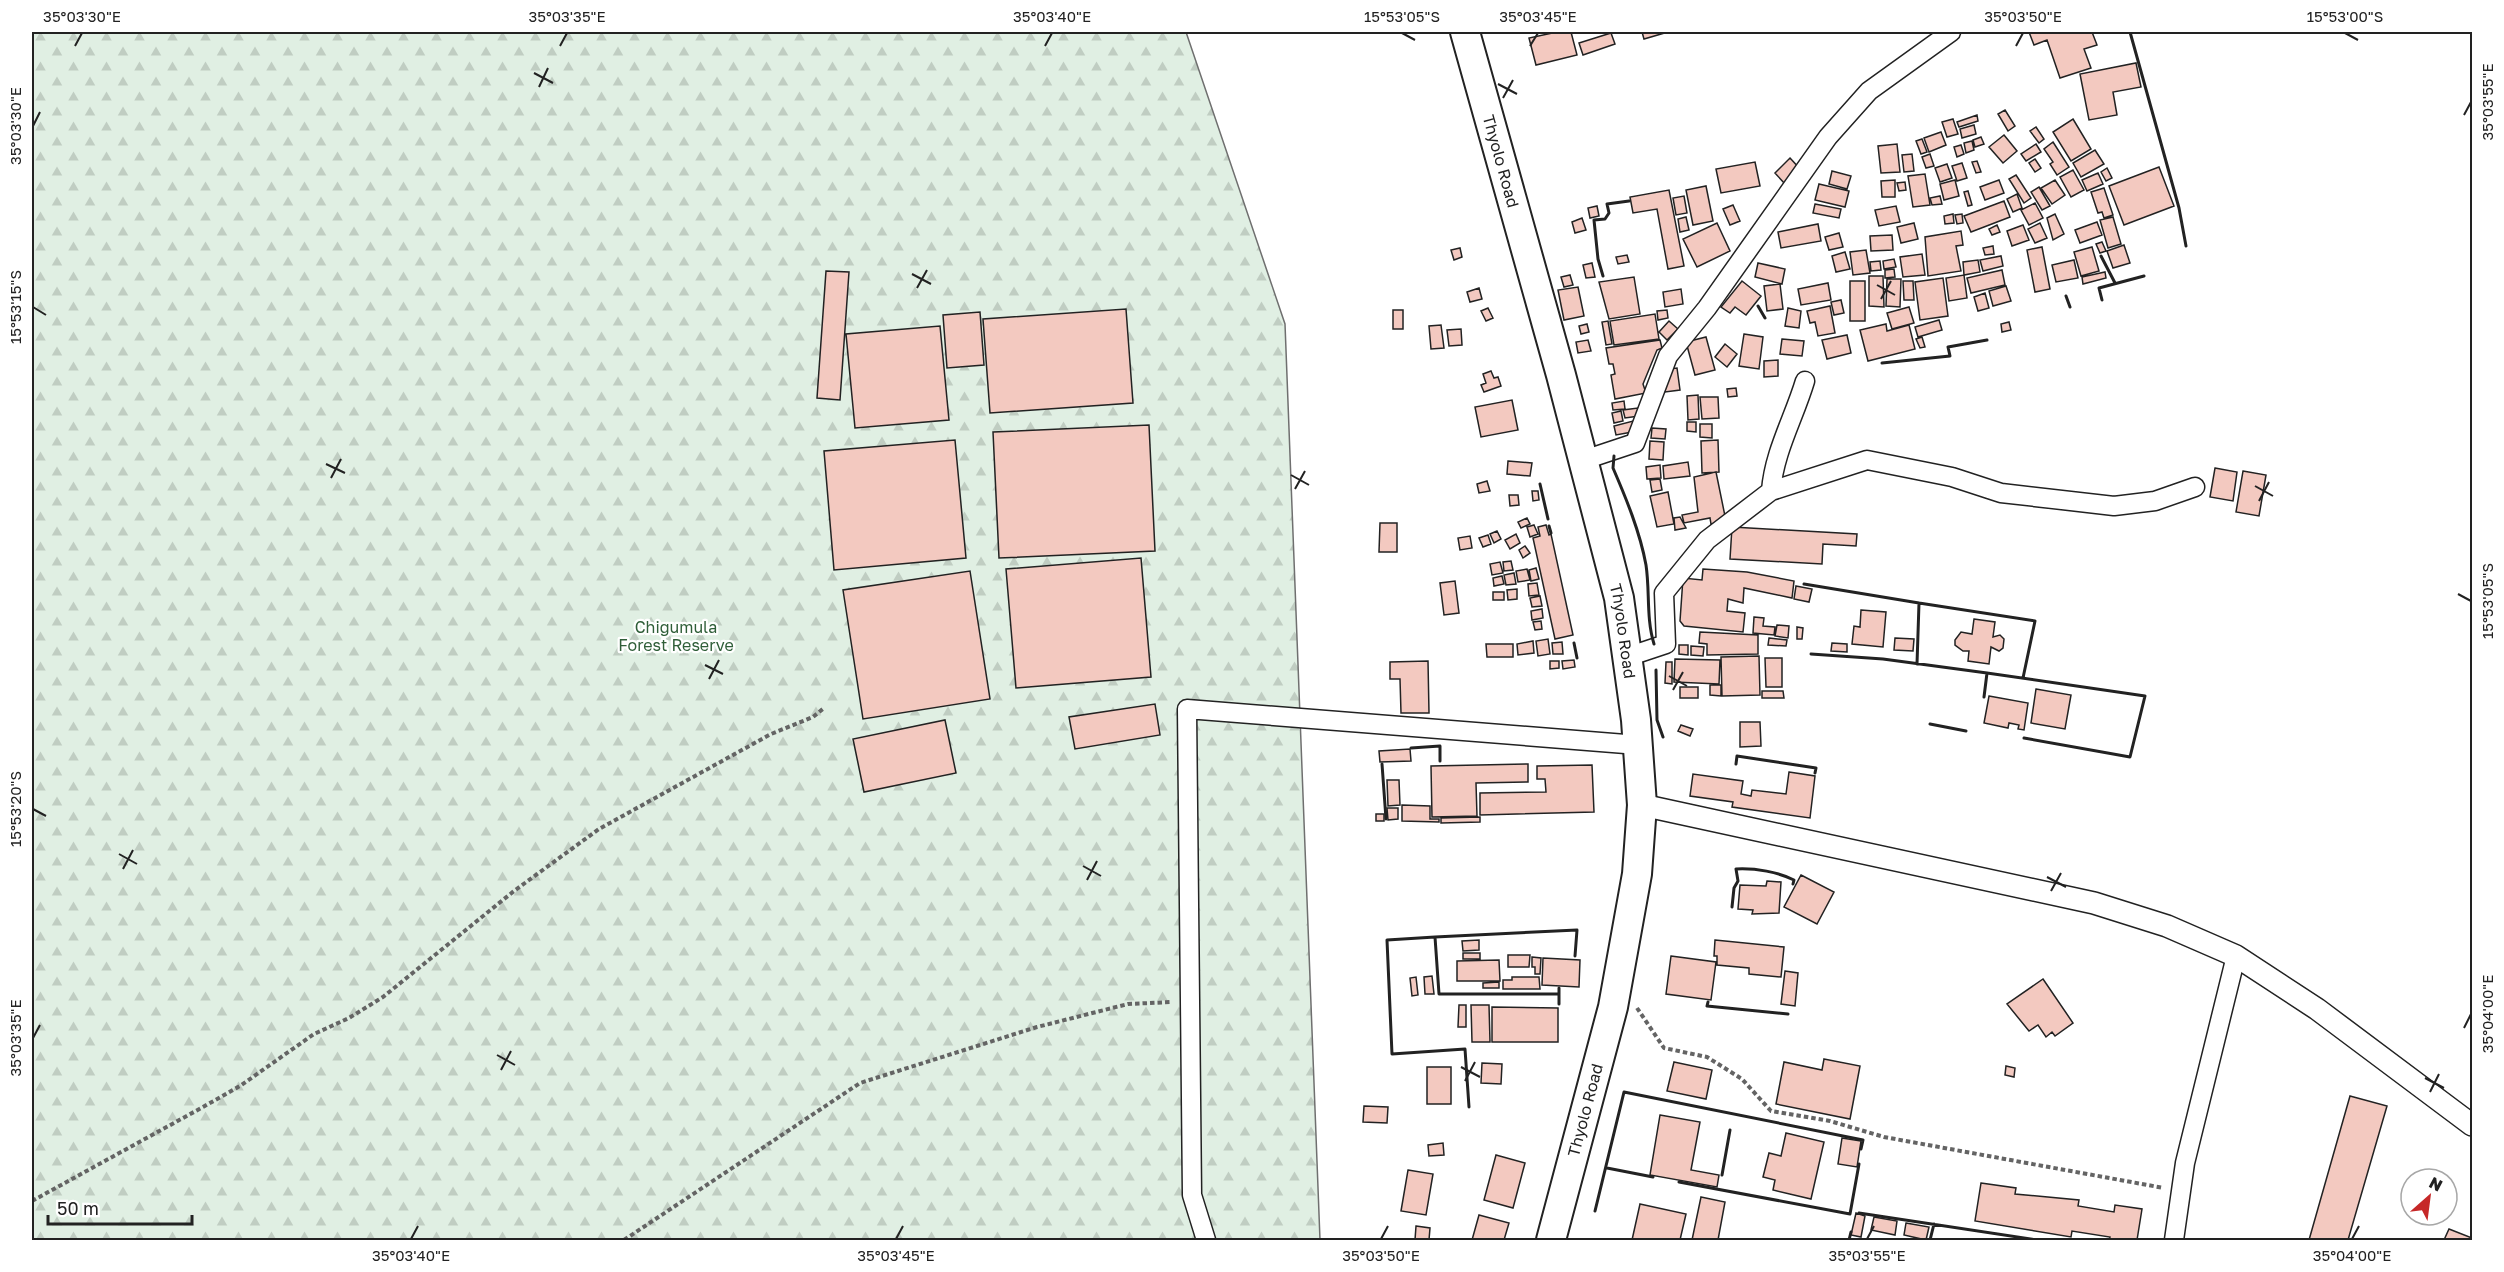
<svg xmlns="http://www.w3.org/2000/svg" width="2504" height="1272" font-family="'Golos Text',sans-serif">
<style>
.forest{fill:url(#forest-firs);stroke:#6f6f6f;stroke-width:1.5}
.building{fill:#f3c9c0;stroke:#222;stroke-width:1.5}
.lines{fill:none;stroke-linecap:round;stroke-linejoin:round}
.minor-casing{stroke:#222;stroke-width:21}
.tertiary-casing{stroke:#222;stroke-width:24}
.trunk-casing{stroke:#222;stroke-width:32}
.path{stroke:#646464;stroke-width:4;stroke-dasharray:4.5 3;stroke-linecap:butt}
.minor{stroke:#fff;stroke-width:18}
.tertiary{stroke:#fff;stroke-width:21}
.trunk{stroke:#fff;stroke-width:28}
.wall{stroke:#222;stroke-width:3}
.ticks{fill:none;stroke:#222;stroke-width:2}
.labels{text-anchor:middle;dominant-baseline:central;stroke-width:4.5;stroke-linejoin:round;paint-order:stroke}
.street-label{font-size:16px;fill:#222;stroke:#fff}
.park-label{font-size:16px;fill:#2f5e38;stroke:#fff}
.neatline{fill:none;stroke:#222;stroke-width:2}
.ticks-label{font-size:15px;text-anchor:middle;fill:#222}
</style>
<defs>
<pattern id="forest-firs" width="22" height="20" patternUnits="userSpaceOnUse" patternTransform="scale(1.5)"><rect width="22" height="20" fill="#e0efe3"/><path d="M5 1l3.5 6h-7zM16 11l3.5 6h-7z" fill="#c0cdc2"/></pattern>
</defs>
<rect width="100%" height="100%" fill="#fff"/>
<path class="forest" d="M32 32H1186L1285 324 1320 1240H32Z"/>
<path class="building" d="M1557 32H1571L1577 55 1536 65 1529 38Z
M1642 32H1668L1644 39Z
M2029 32H2092L2097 45 2084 49 2091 68 2060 78 2047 40 2034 45Z
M1611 33 1615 44 1583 55 1579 43Z
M2136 63 2141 87 2113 92 2117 115 2089 120 2080 74Z
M2005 110 2015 126 2008 131 1998 114Z
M1977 115 1978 121 1959 127 1957 122Z
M1953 119 1958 134 1947 137 1942 122Z
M2073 119 2091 149 2071 161 2053 132Z
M1974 125 1976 134 1962 138 1960 129Z
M2036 127 2044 139 2039 143 2030 131Z
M1941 132 1946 145 1929 152 1924 138Z
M2004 135 2017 151 2003 163 1989 147Z
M1981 137 1984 144 1975 147 1973 140Z
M1922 139 1927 152 1921 154 1916 141Z
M1972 141 1974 150 1966 153 1964 143Z
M2053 142 2069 167 2057 175 2050 164 2053 162 2044 149Z
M1897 144 1900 172 1881 173 1878 146Z
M2036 144 2041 152 2026 161 2021 154Z
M1961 145 1964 154 1957 157 1954 147Z
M2095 150 2104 164 2081 177 2073 163Z
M1912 154 1914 171 1904 172 1902 155Z
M1930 154 1934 166 1926 168 1922 157Z
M1790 158 1801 170 1785 184 1775 173Z
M2035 159 2041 168 2035 172 2029 163Z
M1977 161 1981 172 1976 173 1972 162Z
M1755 162 1760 186 1721 193 1716 169Z
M1962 163 1967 178 1957 181 1952 166Z
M1947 164 1952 178 1940 182 1935 168Z
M2159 167 2174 206 2124 225 2109 186Z
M2107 168 2112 178 2106 181 2101 172Z
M2073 170 2084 190 2071 197 2060 177Z
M1832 171 1851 176 1847 189 1829 184Z
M2098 173 2103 184 2087 191 2082 180Z
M1925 174 1930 205 1913 207 1908 176Z
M2016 175 2031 198 2024 203 2009 179Z
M1895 180V197H1882L1881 181Z
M1955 180 1959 196 1944 200 1940 184Z
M1999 180 2004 193 1985 200 1980 187Z
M2055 180 2065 195 2052 204 2041 188Z
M1905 182 1906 190 1899 191 1897 183Z
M1819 184 1849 191 1845 207 1815 200Z
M1706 186 1713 221 1693 225 1686 190Z
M2039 187 2050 206 2042 210 2031 192Z
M2104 188 2113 215 2104 218 2102 212 2098 213 2091 192Z
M1669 190 1684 266 1668 269 1657 209 1633 213 1630 197Z
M1968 191 1972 205 1968 206 1964 192Z
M2017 194 2022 208 2013 212 2007 199Z
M1684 196 1687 213 1676 215 1673 198Z
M1940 196 1942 204 1932 205 1930 198Z
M2004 201 2010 217 1971 232 1964 216Z
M2035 203 2043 218 2029 225 2021 210Z
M1815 204 1841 209 1839 218 1813 213Z
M1733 205 1740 221 1730 225 1723 209Z
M1597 206 1599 216 1590 218 1588 208Z
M1896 206 1900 222 1879 226 1875 210Z
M1953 214 1954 223 1945 224 1944 216Z
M1962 214 1963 223 1957 224 1955 215Z
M2055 214 2064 234 2053 240 2047 218Z
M1686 217 1689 230 1680 232 1678 219Z
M2113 217 2121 244 2108 248 2100 220Z
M1582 218 1586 230 1575 233 1572 222Z
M2097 222 2102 235 2080 243 2075 230Z
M1717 223 1730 251 1697 267 1683 239Z
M1914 223 1918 239 1901 243 1897 227Z
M2040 223 2047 238 2035 243 2028 229Z
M1818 224 1821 241 1781 248 1778 232Z
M1997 225 2000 232 1992 235 1989 229Z
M2023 225 2029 240 2012 246 2007 231Z
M1961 231 1963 245 1956 246 1961 271 1928 276 1925 237Z
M1839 233 1843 247 1829 250 1825 237Z
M1892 235 1893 250 1871 251 1870 236Z
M2102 242 2106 251 2100 253 2096 244Z
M2124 245 2130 263 2113 268 2107 251Z
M1993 246 1994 254 1985 255 1983 248Z
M2042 247 2050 289 2035 292 2027 250Z
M2092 247 2099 271 2081 276 2074 252Z
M1460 248 1462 257 1454 260 1451 250Z
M1866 250 1870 273 1853 275 1850 252Z
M1845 252 1850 269 1836 272 1832 256Z
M1922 254 1925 275 1903 277 1900 257Z
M1627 255 1629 262 1618 264 1616 257Z
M2001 256 2003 266 1983 271 1980 260Z
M1894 259 1896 267 1884 269 1883 261Z
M1978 260 1980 272 1964 275 1963 262Z
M2074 260 2078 278 2056 282 2052 265Z
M1880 261 1881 270 1871 271 1870 262Z
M1592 263 1595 277 1586 278 1583 265Z
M1758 263 1785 269 1782 284 1755 277Z
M1894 269 1895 277 1885 278V270Z
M2002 270 2005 285 1971 293 1967 278Z
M826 271 849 272 840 400 817 398Z
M2105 272 2106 278 2083 284 2082 277Z
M1570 275 1573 285 1564 287 1561 277Z
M1964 275 1967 298 1949 301 1946 278Z
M1869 276H1883L1884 307 1869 306Z
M1634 277 1640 314 1609 319 1599 282Z
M1943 278 1948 316 1920 320 1915 282Z
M1887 279H1901L1900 307 1886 306Z
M1742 281 1761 296 1746 315 1735 307 1730 313 1721 307Z
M1850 281H1865V321H1850Z
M1903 281H1913L1914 300H1904Z
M1828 283 1831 300 1801 305 1798 289Z
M1780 284 1783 309 1767 311 1764 286Z
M2006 286 2011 301 1993 306 1989 291Z
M1578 287 1584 316 1564 320 1558 290Z
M1479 288 1482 299 1470 302 1467 292Z
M1681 289 1683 304 1665 307 1663 292Z
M1985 293 1989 308 1978 311 1974 297Z
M1841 300 1844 313 1834 315 1831 302Z
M1830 306 1835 333 1818 336 1815 322 1810 323 1807 311Z
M1909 307 1914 323 1892 329 1887 313Z
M1488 308 1493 318 1486 321 1481 311Z
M1788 308 1801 311 1799 328 1785 326Z
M1126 309 1133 403 990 413 983 319Z
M1393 310H1403V329H1393Z
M1667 310 1668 318 1658 320 1657 311Z
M980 312 984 365 947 368 943 315Z
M1655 314 1659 339 1614 345 1610 321Z
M1939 320 1942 330 1918 337 1915 327Z
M1608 321 1612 344 1606 345 1602 322Z
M1669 321 1678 329 1667 340 1659 332Z
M2009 322 2011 330 2002 332 2001 324Z
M1587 324 1589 332 1581 334 1579 326Z
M1886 324 1887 331 1909 325 1915 349 1868 361 1860 330Z
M1441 325 1444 348 1431 349 1429 326Z
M940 326 949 420 855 428 846 334Z
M1461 329 1462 345 1449 346 1447 330Z
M1744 334 1763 337 1759 369 1739 366Z
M1847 335 1851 353 1827 359 1822 340Z
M1706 337 1715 370 1695 375 1686 342Z
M1922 337 1925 347 1920 348 1916 339Z
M1782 339 1804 341 1802 356 1780 354Z
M1588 340 1591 351 1578 353 1576 342Z
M1660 340 1662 348 1657 350 1643 384 1646 393 1615 399 1611 375 1615 374 1613 364H1609L1606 348Z
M1725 344 1737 354 1727 367 1715 357Z
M1778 360V376L1764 377V361Z
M1677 368 1680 390 1665 392 1661 370Z
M1491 371 1494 378 1498 377 1501 386 1484 392 1481 385 1486 383 1483 374Z
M1736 388 1737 396 1728 397 1727 389Z
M1698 395 1699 419 1688 420 1687 396Z
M1700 397H1718L1719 418 1702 419Z
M1512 400 1518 430 1481 437 1475 407Z
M1624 401 1625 409 1613 410 1612 403Z
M1638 408 1639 416 1625 418 1623 410Z
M1621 411 1623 421 1614 423 1612 413Z
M1637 420 1632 432 1616 435 1614 426Z
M1687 422H1696V432L1687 431Z
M1700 424H1712V438L1700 437Z
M1149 425 1155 551 999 558 993 432Z
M1652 428 1666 429 1665 439 1651 438Z
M955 440 966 558 834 570 824 451Z
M1718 440 1719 472 1702 473 1701 441Z
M1650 441 1664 442 1663 460 1649 459Z
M1508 461 1532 463 1530 476 1507 474Z
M1688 462 1690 476 1664 479 1663 466Z
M1660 465 1661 478 1647 479 1646 467Z
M2215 468 2237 472 2233 501 2210 497Z
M2243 471 2266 475 2259 516 2236 512Z
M1716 472 1726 521 1711 524 1710 518 1684 523 1682 515 1698 512 1694 477Z
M1660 479 1662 490 1652 492 1650 480Z
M1487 481 1490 491 1479 493 1477 484Z
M1532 491H1538L1539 500 1533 501Z
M1668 492 1674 524 1657 527 1650 496Z
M1509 495H1518L1519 505 1510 506Z
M1680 517 1686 528 1675 530 1674 518Z
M1527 518 1530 524 1521 528 1518 522Z
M1380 523H1397V552H1379Z
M1534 525 1538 534 1530 537 1527 527Z
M1546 525 1549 535 1551 534 1573 635 1555 639 1533 538 1540 536 1538 527Z
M1732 527 1857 534 1856 546 1823 544 1822 564 1730 559Z
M1497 531 1501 539 1494 543 1490 534Z
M1516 534 1520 543 1510 549 1505 540Z
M1488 535 1491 544 1483 547 1479 538Z
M1470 536 1472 548 1460 550 1458 538Z
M1525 546 1530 553 1523 558 1519 550Z
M1141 558 1151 677 1016 688 1006 569Z
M1511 561 1513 570 1504 571 1503 562Z
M1500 562 1503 573 1492 575 1490 564Z
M1536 568 1539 579 1531 581 1529 570Z
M1527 569 1530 580 1518 582 1516 571Z
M1703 569 1747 572 1794 581 1792 598 1744 588 1743 603 1728 599 1727 611 1745 613 1743 632 1684 626 1680 621 1683 578 1702 580Z
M970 571 990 699 863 719 843 590Z
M1514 573 1516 584 1506 585 1504 575Z
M1502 576 1504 584 1494 586 1493 578Z
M1455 581 1459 613 1444 615 1440 583Z
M1537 583 1539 595 1529 596 1528 584Z
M1796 586 1812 589 1809 602 1794 599Z
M1517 589V599L1508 600 1507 590Z
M1493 592H1504V600H1493Z
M1540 596 1542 606 1532 607 1530 598Z
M1542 609 1543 618 1532 620 1531 611Z
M1861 610 1886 612 1883 647 1852 644 1854 626 1860 627Z
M1754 617 1764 618 1763 626 1775 627 1774 635 1753 633Z
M1974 619 1995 622 1993 637 2000 635 2004 639 2003 648 1999 651 1991 647 1989 664 1968 661 1969 651H1963L1955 645V640L1961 632 1972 634Z
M1541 621 1542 629 1535 630 1533 622Z
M1777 625 1789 626 1788 638 1775 636Z
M1797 627 1803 628 1802 639H1797Z
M1700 632 1758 635V654L1707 655V644L1699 643Z
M1769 638 1787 640 1786 646 1768 645Z
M1895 638 1914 639 1913 651 1894 650Z
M1548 639 1550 654 1538 656 1536 641Z
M1533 641 1534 653 1518 655 1517 644Z
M1562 642 1563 654H1553L1552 643Z
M1832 643 1847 644V652L1831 651Z
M1486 644H1513V657H1487Z
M1679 645H1688V655L1679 654Z
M1691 646 1704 647 1703 656 1691 655Z
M1759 656 1760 695 1722 696 1721 657Z
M1765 658H1782V687H1766Z
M1675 659 1720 660 1719 684 1674 682Z
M1574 660 1575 667 1563 669 1562 661Z
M1428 661 1429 713H1401L1400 679H1390V662Z
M1550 661H1559V668L1550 669Z
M1666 662H1672V684L1665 683Z
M1710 685H1721V696L1710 695Z
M1680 687H1698V698H1680Z
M2036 689 2071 695 2065 729 2031 723Z
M1762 691H1783L1784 698H1762Z
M1989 696 2028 703 2024 730 2018 729 2019 725 2009 723 2008 728 1984 723Z
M1155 704 1160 735 1075 749 1069 717Z
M945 720 956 773 864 792 853 739Z
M1740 722H1760L1761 746 1740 747Z
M1681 725 1693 729 1690 736 1678 731Z
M1410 749 1411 761 1380 762 1379 751Z
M1528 764V782L1476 783 1477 816 1432 817 1431 766Z
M1592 765 1594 812 1480 815V793L1546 792 1545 779H1537V766Z
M1789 772 1815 776 1810 818 1732 807 1733 802 1690 796 1693 774 1743 781 1741 794 1751 796 1752 790 1786 794Z
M1387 780H1399L1400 805 1388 806Z
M1402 805 1430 806V819H1439V822L1402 821Z
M1387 808H1398V819L1388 820Z
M1376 814H1384V821H1376Z
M1480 817V822L1441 823V818Z
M1801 875 1834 892 1817 924 1784 907Z
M1767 881 1781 882 1779 913 1752 914 1753 910 1738 909 1740 885 1766 886Z
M1479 940V950L1463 951 1462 941Z
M1715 940 1784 947 1781 977 1749 974V968L1717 965V956H1714Z
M1463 953H1480V959H1463Z
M1508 955H1530L1529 967H1508Z
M1671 956 1716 962 1711 1000 1666 994Z
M1532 957 1541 958 1540 974H1535V967H1532Z
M1543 958 1580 960 1579 987 1542 985Z
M1499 960 1500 981H1457V961Z
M1785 971 1798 973 1795 1006 1781 1004Z
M1432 976 1434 994H1425L1424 977Z
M1416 977 1418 995 1412 996 1410 978Z
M1512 977H1539L1540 989H1503V980H1512Z
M2043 979 2073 1023 2055 1036 2052 1032 2046 1037 2038 1025 2029 1031 2007 1004Z
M1499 982V988H1483V983Z
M1459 1005H1466V1027H1458Z
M1471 1005H1489L1490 1042H1472Z
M1492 1007 1558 1008V1042H1492Z
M1824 1059 1860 1066 1850 1119 1776 1104 1784 1062 1822 1070Z
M1674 1062 1712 1070 1706 1099 1667 1091Z
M1482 1063 1502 1064 1501 1084 1481 1083Z
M2006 1066 2015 1068 2014 1077 2005 1075Z
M1427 1067H1451V1104H1427Z
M2350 1096 2387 1106 2348 1240H2309Z
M1364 1106 1388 1107 1387 1123 1363 1122Z
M1660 1115 1700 1122 1691 1170 1719 1175 1717 1187 1650 1175Z
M1786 1133 1824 1142 1811 1199 1773 1190 1775 1180 1763 1177 1769 1153 1781 1156Z
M1842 1138 1861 1141 1857 1167 1838 1164Z
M1443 1143 1444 1155 1429 1156 1428 1145Z
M1496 1155 1525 1163 1513 1208 1484 1200Z
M1408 1170 1433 1174 1426 1215 1401 1211Z
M1981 1183 2016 1188 2015 1194 2079 1200 2078 1206 2114 1212 2115 1205 2142 1209 2137 1240H2109L2110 1237 2072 1231 2071 1237 1975 1221Z
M1701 1197 1725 1202 1718 1240H1692Z
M1640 1204 1686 1214 1680 1240H1632Z
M1856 1213 1865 1216 1861 1237 1851 1235Z
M1479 1215 1509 1223 1504 1240H1472Z
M1874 1217 1897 1221 1895 1235 1871 1230Z
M1906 1223 1929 1227 1926 1240 1904 1235Z
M1416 1226 1430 1228 1429 1240H1415Z
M2449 1229 2472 1238V1240H2444Z"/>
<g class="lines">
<g class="minor-casing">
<path id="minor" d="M1584 460 1635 443 1668 356 1707 308 1828 137 1869 91 1951 32
M1771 491C1774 452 1794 418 1805 381
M1627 657 1666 644 1664 593 1707 540 1771 491 1867 460 1952 477 2001 493 2114 506 2155 501 2195 487
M1206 1240 1192 1195 1187 709 1638 745
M2174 1240 2185 1163 2236 956"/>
</g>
<g class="tertiary-casing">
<path id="tertiary" d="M1642 805 2094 903 2167 926 2236 956 2317 1009 2472 1125"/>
</g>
<g class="trunk-casing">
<g id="trunk">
<path id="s1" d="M1465 32 1561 375 1619 598 1636 720 1642 805 1637 874 1613 1007 1551 1240"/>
</g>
</g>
<path class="path" d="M1637 1008 1664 1048 1707 1057 1742 1079 1771 1111 1830 1121 1884 1137 2164 1188
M32 1201 203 1107 240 1086 314 1034 349 1018 383 997 514 891 599 829 771 734 813 717 824 708
M624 1240 860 1083 1037 1027 1128 1004 1172 1002"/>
<use href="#minor" class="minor"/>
<use href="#tertiary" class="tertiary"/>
<use href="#trunk" class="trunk"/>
<path class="wall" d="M2130 32 2179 208 2186 246
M2101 256 2115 283
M1603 276 1598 259 1594 220 1605 219 1609 213 1607 204 1629 201
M2066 296 2070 307
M2102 300 2099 288 2144 276
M1758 306 1765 318
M1882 363 1950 356 1948 347 1987 340
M1614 456 1613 468C1626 498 1640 532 1646 565 1650 591 1646 618 1654 644
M1540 484 1548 519
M1549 526 1551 533
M1804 584 1919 603
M1574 643 1577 658
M1811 654 1883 659 1987 673
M1917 664 1919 603 2035 621 2023 678
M1656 670 1657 720 1663 737
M1984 697 1987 673 2145 696 2130 757 2024 738
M1930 724 1966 731
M1411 748 1440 746V761
M1382 764 1386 819
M1736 764 1737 756 1816 768 1815 773
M1732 907 1734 888 1738 881 1736 869C1756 868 1778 872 1794 880L1793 884
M1435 937 1577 930 1575 956
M1559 988V1004
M1708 1002 1707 1006 1788 1014
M1469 1107 1465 1049 1392 1054 1387 940 1435 937 1439 994H1559
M1607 1168 1653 1177
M1722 1175 1730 1130
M1679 1182 1850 1214 1859 1164
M1595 1211 1624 1092 1863 1140 1861 1149
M1859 1213 2037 1240
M1849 1240 1851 1232
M1930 1240 1934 1224"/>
</g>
<path class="ticks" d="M1402 33 1415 40M2345 33 2358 40M75 46 82 33M560 46 567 33M1045 46 1052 33M1530 46 1538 33M2016 46 2023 33M534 73 553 83M1498 84 1517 94M539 87 548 68M1503 98 1513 80M2464 115 2471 102M33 126 40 112M912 274 931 284M1877 285 1895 295M917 288 927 270M1881 299 1891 281M33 307 46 315M326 464 345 473M1291 475 1309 485M331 478 341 459M2255 486 2273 496M1295 489 1305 471M2259 501 2269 482M2458 594 2471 601M705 665 723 674M1669 676 1687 686M709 679 719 660M1673 690 1683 672M33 809 46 816M119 854 137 864M1083 866 1101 876M123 869 133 850M2047 877 2066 887M1087 880 1097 861M2051 891 2061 873M2464 1028 2471 1014M33 1038 40 1025M497 1055 515 1065M1461 1067 1480 1077M501 1070 511 1051M2425 1078 2444 1088M1465 1081 1475 1062M2430 1092 2439 1074M411 1239 418 1226M896 1239 903 1226M1381 1239 1388 1226M1867 1239 1874 1226M2352 1239 2359 1226"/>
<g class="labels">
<g class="street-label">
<text stroke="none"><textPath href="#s1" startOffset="134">Thyolo Road</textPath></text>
<text stroke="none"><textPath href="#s1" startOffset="620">Thyolo Road</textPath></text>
<text transform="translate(1585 1110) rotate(-75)">Thyolo Road</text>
</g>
<g class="park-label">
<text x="676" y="627">Chigumula<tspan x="676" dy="18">Forest Reserve</tspan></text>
</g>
</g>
<rect width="2504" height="1272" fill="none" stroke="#ffffff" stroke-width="66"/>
<g transform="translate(2429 1197) rotate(28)"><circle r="28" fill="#ffffff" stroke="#a7a7a7" stroke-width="1.5"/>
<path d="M0-4.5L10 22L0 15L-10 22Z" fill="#c62828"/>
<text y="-9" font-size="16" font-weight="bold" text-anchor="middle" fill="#222222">N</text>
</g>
<path d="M48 1215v9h144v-9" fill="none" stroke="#222222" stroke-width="3"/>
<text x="57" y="1215" font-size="18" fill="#222222" stroke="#ffffff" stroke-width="4.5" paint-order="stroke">50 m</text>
<rect x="33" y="33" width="2438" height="1206" class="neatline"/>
<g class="ticks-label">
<text x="82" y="22">35°03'30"E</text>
<text x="567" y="22">35°03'35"E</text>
<text x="1052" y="22">35°03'40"E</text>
<text x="1402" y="22">15°53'05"S</text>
<text x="1538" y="22">35°03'45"E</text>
<text x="2023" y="22">35°03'50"E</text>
<text x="2345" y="22">15°53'00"S</text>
<text transform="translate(2488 102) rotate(-90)" y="5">35°03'55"E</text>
<text transform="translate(16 126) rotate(-90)" y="5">35°03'30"E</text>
<text transform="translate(16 307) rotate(-90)" y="5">15°53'15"S</text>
<text transform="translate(2488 601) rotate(-90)" y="5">15°53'05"S</text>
<text transform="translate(16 809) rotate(-90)" y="5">15°53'20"S</text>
<text transform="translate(2488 1014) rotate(-90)" y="5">35°04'00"E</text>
<text transform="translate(16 1038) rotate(-90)" y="5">35°03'35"E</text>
<text x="411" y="1261">35°03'40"E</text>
<text x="896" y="1261">35°03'45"E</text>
<text x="1381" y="1261">35°03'50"E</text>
<text x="1867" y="1261">35°03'55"E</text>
<text x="2352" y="1261">35°04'00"E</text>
</g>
</svg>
